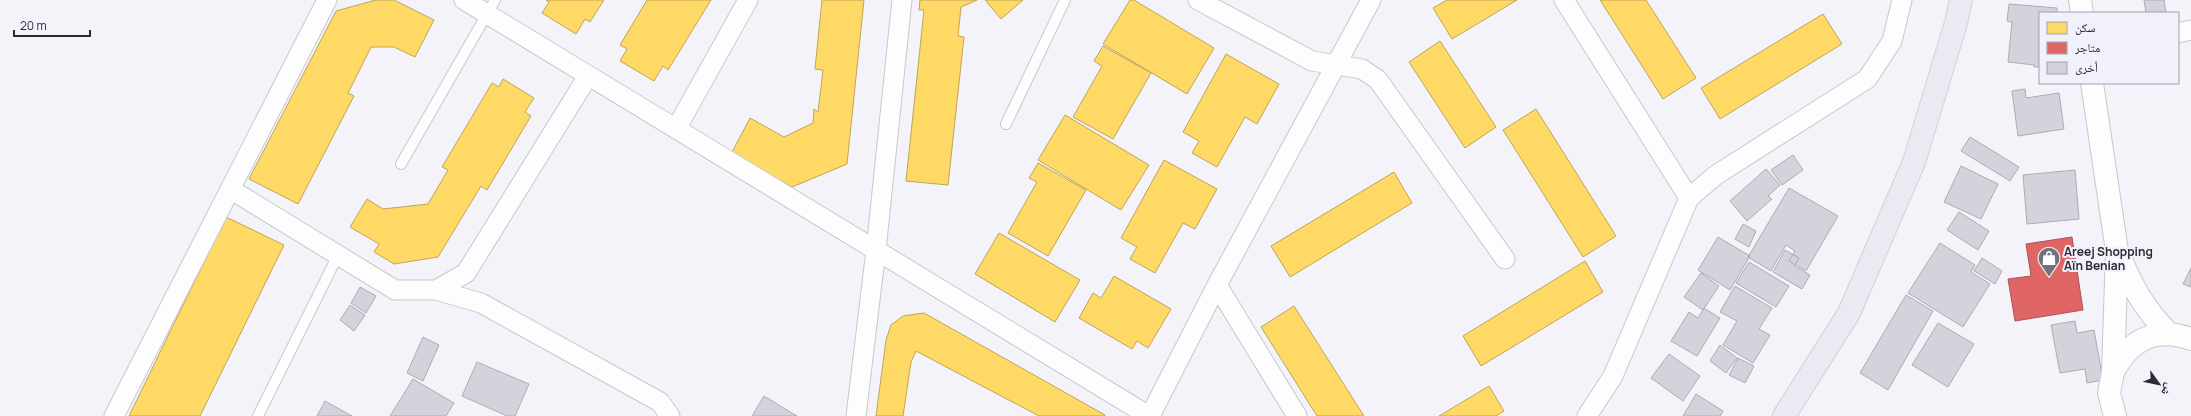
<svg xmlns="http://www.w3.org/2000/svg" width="2191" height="416" font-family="Manrope,'Noto Naskh Arabic',sans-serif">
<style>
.homes{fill:#ffd966;stroke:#bfa557}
.shops{fill:#e06666;stroke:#aa5457}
.building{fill:#d3d3db;stroke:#acacb3}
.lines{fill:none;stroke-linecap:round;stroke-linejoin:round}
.service-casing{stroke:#c7c7ce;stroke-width:12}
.minor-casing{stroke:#c7c7ce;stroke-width:21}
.secondary-casing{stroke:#c7c7ce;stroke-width:24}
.primary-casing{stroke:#d1d1d4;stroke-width:24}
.service{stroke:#fdfdfe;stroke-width:10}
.minor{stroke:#fdfdfe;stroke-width:19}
.secondary{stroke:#fdfdfe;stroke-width:22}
.primary{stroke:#eaeaf3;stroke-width:22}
.labels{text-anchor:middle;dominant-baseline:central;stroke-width:4;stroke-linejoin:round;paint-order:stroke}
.poi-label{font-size:12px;font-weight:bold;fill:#2b2b34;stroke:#f1f1fb;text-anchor:start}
</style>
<rect width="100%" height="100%" fill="#f3f3f9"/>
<path class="homes" d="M376 0H394L434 20 415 57 394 47H371L348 93 354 96 298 204 249 179 336 11Z
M546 0H604L590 22 585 19 576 34 542 13 549 2Z
M647 0H711L668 70 663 66 654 81 620 61 627 49 620 45Z
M822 0H864L847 164 792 187 731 154 750 118 784 137 813 123 814 109 818 112 823 70 815 69Z
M920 0H977L961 7 958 36 964 37 948 185 906 181 924 10H919Z
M985 0H1023L1001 19Z
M1130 0H1134L1214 48 1187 94 1103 44Z
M1447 0H1517L1452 39 1433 8Z
M1600 0H1646L1696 78 1663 99Z
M1823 14 1842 44 1720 119 1701 88Z
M1440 41 1496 127 1465 148 1409 62Z
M1103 46 1151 73 1113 139 1073 117 1102 66 1094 61Z
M1226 54 1279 84 1257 124 1245 117 1217 167 1192 153 1199 141 1183 132Z
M503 79 534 98 525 112 531 116 487 190 481 186 438 257 394 264 374 252 379 244 350 227 367 199 383 209 428 204 448 170 442 167 492 83 499 87Z
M1536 109 1616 236 1583 257 1503 130Z
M1065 115 1149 165 1121 210 1038 160Z
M1164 160 1217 189 1195 229 1183 223 1155 273 1130 259 1137 247 1121 238Z
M1038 163 1086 190 1048 256 1008 233 1037 182 1029 178Z
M1394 172 1412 203 1290 277 1271 246Z
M226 217 284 245 200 416H129Z
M999 233 1080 280 1055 322 975 274Z
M1585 261 1603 292 1481 366 1463 336Z
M1114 276 1171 309 1148 348 1137 341 1132 349 1079 318 1093 293 1101 298Z
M1294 306 1364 416H1317L1261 327Z
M924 313 1105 415V416H1039L916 351 911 362 903 416H876L886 340 891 325 903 316Z
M1489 386 1504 411 1496 416H1439Z"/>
<path class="shops" d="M2072 237 2083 310 2015 321 2008 279 2031 276 2026 244Z"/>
<path class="building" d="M2144 0H2164L2166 13H2146Z
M2009 4 2057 8V13H2040V67H2034V65L2008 62 2012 22 2007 21Z
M2025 89 2026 98 2059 93 2064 129 2018 136 2012 91Z
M1970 137 2019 167 2010 181 1961 151Z
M1793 155 1803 170 1782 185 1771 170Z
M1961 166 1998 184 1981 219 1944 202Z
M1766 169 1780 185 1768 196 1772 199 1747 221 1730 201Z
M2075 170 2079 219 2027 224 2023 175Z
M1789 188 1838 216 1806 271 1789 261 1795 251 1786 245 1771 271 1748 257Z
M1959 212 1989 231 1978 250 1947 230Z
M1743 224 1756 231 1749 247 1735 239Z
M1718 237 1750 256 1730 290 1698 270Z
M1940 243 1975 265 1971 272 1990 284 1963 327 1908 293Z
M1785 250 1799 258 1794 266 1810 275 1802 289 1773 272Z
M1982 258 2002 271 1995 284 1974 271Z
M1749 262 1789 286 1776 307 1736 283Z
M2191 268V287L2183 284Z
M1701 273 1719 286 1703 310 1684 297Z
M1735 286 1772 308 1759 329 1770 335 1753 363 1723 345 1737 321 1720 312Z
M360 287 376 296 366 313 351 303Z
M1906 295 1933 311 1888 390 1860 373Z
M350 305 365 315 354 331 340 320Z
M1704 308 1720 318 1697 356 1671 341 1689 312 1698 318Z
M2075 321 2077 333 2094 330 2103 380 2087 383 2085 369 2060 373 2051 325Z
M1938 323 1974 344 1948 387 1912 365Z
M423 337 439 345 423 381 407 373Z
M1720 345 1737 358 1726 373 1710 361Z
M1669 354 1700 376 1683 401 1651 378Z
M1738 358 1754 366 1745 383 1729 375Z
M477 362 529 384 515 416H507L462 396Z
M413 379 454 403 446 416H390Z
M1696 394 1723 411 1720 416H1683Z
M764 396 797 416H752Z
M325 401 352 416H317Z"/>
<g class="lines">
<g class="service-casing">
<path id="service" d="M1006 124 1065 0
M401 164 495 0
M258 416 338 255"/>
</g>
<g class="minor-casing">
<path id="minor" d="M464 0 1149 416
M1198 0 1312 61 1362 69 1378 80 1505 259
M1564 0 1689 198
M2178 33 2191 30
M676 129 748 0
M230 189 395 290H436L466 273 588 76
M1217 285 1297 416
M436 290 481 303 660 402 670 416
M114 416 327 0
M856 416 876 250 902 0
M1150 416 1217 285 1371 0
M1587 416 1613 376 1689 198 1716 175 1867 79 1892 41 1902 0"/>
</g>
<g class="secondary-casing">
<path id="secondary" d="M2080 0 2082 13
M2092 83 2117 251 2113 372 2109 393 2115 416
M2119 255C2133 288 2143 307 2168 333
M2113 372C2130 340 2155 326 2191 339"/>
</g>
<g class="primary-casing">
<path id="primary" d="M1784 416 1849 313 1914 162 1956 23 1961 0"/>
</g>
<use href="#service" class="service"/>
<use href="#minor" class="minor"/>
<use href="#secondary" class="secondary"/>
<use href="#primary" class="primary"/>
</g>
<defs>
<g id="shop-pin" transform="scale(1.15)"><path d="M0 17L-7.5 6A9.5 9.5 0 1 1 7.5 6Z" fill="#717179" stroke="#f1f1fb"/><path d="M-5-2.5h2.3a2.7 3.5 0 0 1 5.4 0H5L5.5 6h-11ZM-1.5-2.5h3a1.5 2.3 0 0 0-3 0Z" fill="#fff"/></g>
</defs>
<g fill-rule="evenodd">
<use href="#shop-pin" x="2049" y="258"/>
</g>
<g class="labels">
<g class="poi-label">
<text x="2064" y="251">Areej Shopping<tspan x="2064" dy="14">Aïn Benian</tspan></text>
</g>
</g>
<rect x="2039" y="12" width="140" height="72" fill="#f1f1fb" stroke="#a2a2ab"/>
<rect x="2047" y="22" width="20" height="12" fill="#ffd966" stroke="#a2a2ab"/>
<text x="2075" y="32" font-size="12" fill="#2b2b34">سكن</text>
<rect x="2047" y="42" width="20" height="12" fill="#e06666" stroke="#a2a2ab"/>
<text x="2075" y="52" font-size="12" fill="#2b2b34">متاجر</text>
<rect x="2047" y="62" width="20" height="12" fill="#d3d3db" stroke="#a2a2ab"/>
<text x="2075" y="72" font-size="12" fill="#2b2b34">أخرى</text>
<g transform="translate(2159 384) rotate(123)" stroke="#f1f1fb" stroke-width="3" paint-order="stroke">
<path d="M0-3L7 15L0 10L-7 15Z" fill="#2b2b34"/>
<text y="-6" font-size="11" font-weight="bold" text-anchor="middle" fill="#2b2b34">ش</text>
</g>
<path d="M14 30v6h76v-6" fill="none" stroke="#2b2b34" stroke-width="2"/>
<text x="20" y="30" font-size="12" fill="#2b2b34" stroke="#f1f1fb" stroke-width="3" paint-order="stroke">20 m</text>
</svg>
